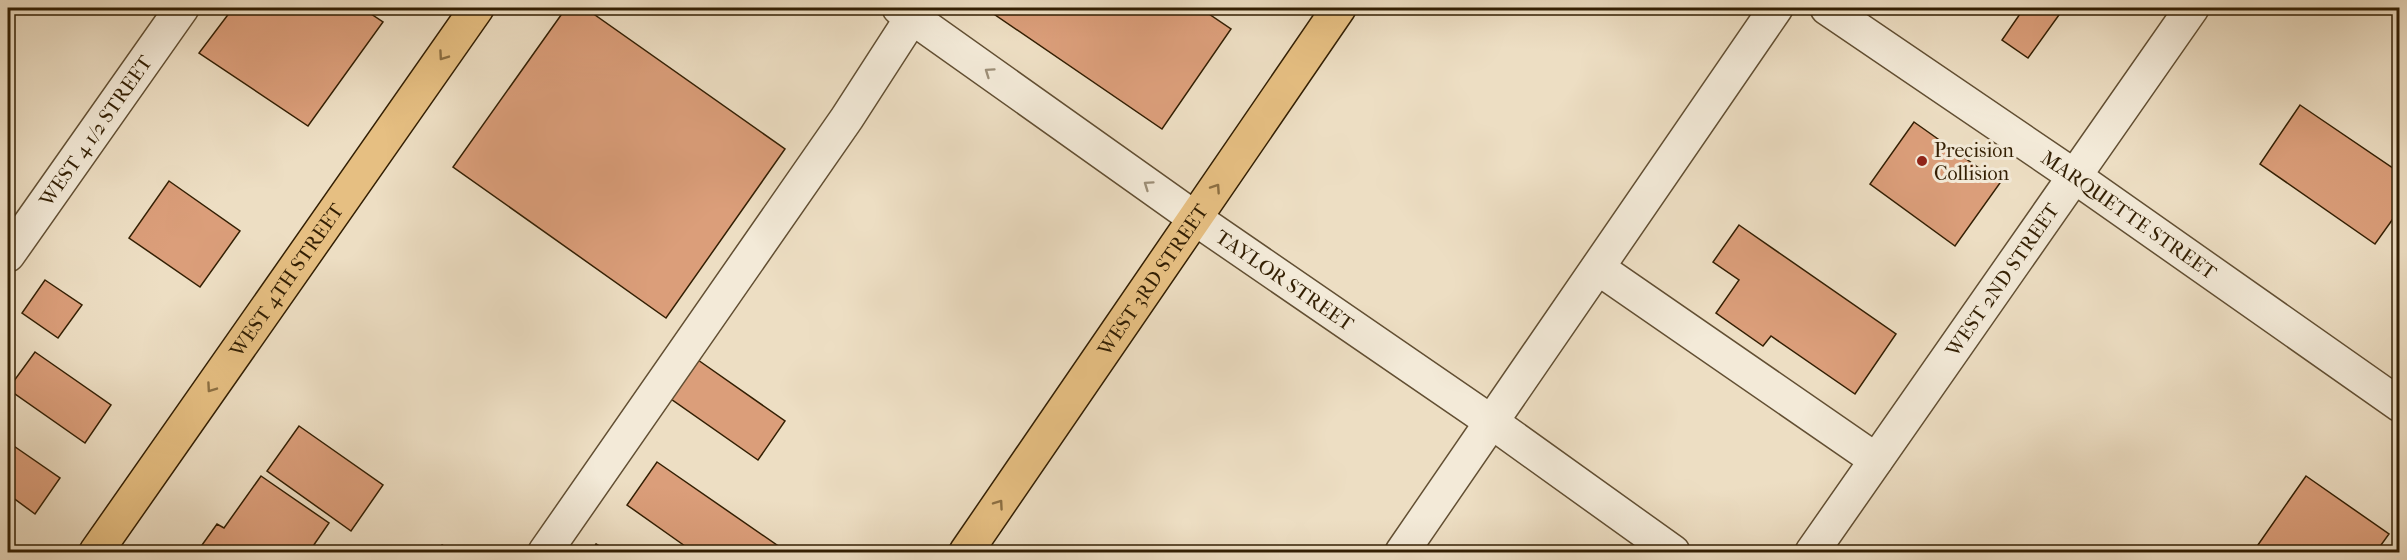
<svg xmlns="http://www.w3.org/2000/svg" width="2407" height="560" font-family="'IM FELL French Canon',serif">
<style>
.building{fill:#db9e7a;stroke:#331f03;stroke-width:1.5}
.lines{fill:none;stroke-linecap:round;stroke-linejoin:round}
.minor-casing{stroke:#624f33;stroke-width:36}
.major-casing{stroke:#331f03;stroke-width:36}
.minor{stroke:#f3ead8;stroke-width:33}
.major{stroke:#e6bf82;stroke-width:33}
.oneway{stroke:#8c6f42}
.oneway2{stroke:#9d8f78}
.poi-dot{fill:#8f2418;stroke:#f3ead8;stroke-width:2}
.labels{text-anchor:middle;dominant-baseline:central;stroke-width:6;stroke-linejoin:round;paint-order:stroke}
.street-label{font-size:20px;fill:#331f03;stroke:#f3ead8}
.poi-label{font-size:20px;fill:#331f03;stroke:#f3ead8;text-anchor:start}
</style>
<rect width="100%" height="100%" fill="#eddec3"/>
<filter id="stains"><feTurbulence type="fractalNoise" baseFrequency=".00333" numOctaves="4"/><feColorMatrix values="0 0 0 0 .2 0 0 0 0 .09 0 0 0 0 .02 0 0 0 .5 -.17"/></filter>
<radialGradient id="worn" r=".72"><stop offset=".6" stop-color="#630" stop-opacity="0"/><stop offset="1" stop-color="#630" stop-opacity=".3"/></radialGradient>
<path class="building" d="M233 8H362L383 22 308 126 199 53Z
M566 8H585L785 149 666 318 453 167Z
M985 8H1200L1231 29 1162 129Z
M2011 8H2064L2028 58 2002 40 2020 14Z
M2300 105 2400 173V209L2375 244 2260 164Z
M1914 122 2000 183 1955 246 1870 184Z
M169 181 240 231 200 287 129 238Z
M1739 225 1896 334 1855 394 1771 336 1763 346 1716 313 1739 280 1713 262Z
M45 280 82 305 58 338 22 313Z
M35 352 111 405 85 443 8 389Z
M698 360 785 421 758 460 671 399Z
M299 426 383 485 351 531 267 471Z
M8 442 60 478 35 514 8 494Z
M657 462 787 552H691L692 551 627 505Z
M261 476 329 523 309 552H197L217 524 224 528Z
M2306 476 2389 534 2376 552H2253Z
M596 544 609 552H591Z
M442 545 453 552H437Z"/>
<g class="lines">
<g class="minor-casing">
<g id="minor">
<path id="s1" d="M899 8 1196 219 1493 423 1673 552"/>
<path id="s2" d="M1827 8 2074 176 2400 405"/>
<path id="s3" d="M8 255 182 8"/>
<path d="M1598 268 1876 460"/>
<path d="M545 552 847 118 918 8"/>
<path d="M1402 552 1776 8"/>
<path id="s4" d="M1812 552 2192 8"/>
</g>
</g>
<g class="major-casing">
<g id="major">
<path id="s5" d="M96 552 477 8"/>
<path id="s6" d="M966 552 1339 8"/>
</g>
</g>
<use href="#minor" class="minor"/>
<use href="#major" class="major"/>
</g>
<defs><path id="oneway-chevron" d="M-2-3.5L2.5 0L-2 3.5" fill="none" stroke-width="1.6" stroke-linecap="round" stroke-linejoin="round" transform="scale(1.5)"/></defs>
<g class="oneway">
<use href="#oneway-chevron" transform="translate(443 56) rotate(125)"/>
<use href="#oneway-chevron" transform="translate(1216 188) rotate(-56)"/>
<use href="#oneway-chevron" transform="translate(211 388) rotate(125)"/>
<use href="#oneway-chevron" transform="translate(999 504) rotate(-55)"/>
</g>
<g class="oneway2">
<use href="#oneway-chevron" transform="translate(989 72) rotate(-145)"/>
<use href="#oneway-chevron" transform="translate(1148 185) rotate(-145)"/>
</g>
<circle class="poi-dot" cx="1922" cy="161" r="6"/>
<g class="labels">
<g class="street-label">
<text stroke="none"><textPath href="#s3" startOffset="152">WEST 4 1/2 STREET</textPath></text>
<text stroke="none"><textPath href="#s2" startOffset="366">MARQUETTE STREET</textPath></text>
<text stroke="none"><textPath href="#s5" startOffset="332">WEST 4TH STREET</textPath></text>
<text stroke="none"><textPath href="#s6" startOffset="330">WEST 3RD STREET</textPath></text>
<text stroke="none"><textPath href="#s4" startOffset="332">WEST 2ND STREET</textPath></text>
<text stroke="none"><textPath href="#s1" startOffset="472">TAYLOR STREET</textPath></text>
</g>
<g class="poi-label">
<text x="1934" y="150">Precision<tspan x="1934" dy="23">Collision</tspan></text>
</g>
</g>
<rect width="2407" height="560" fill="none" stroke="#eddec3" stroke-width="30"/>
<rect x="9" y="9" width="2389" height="542" fill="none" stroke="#331f03" stroke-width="3"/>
<rect x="15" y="15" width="2377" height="530" fill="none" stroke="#331f03" stroke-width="1.5"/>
<rect width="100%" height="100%" filter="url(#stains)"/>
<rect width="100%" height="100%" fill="url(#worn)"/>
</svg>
